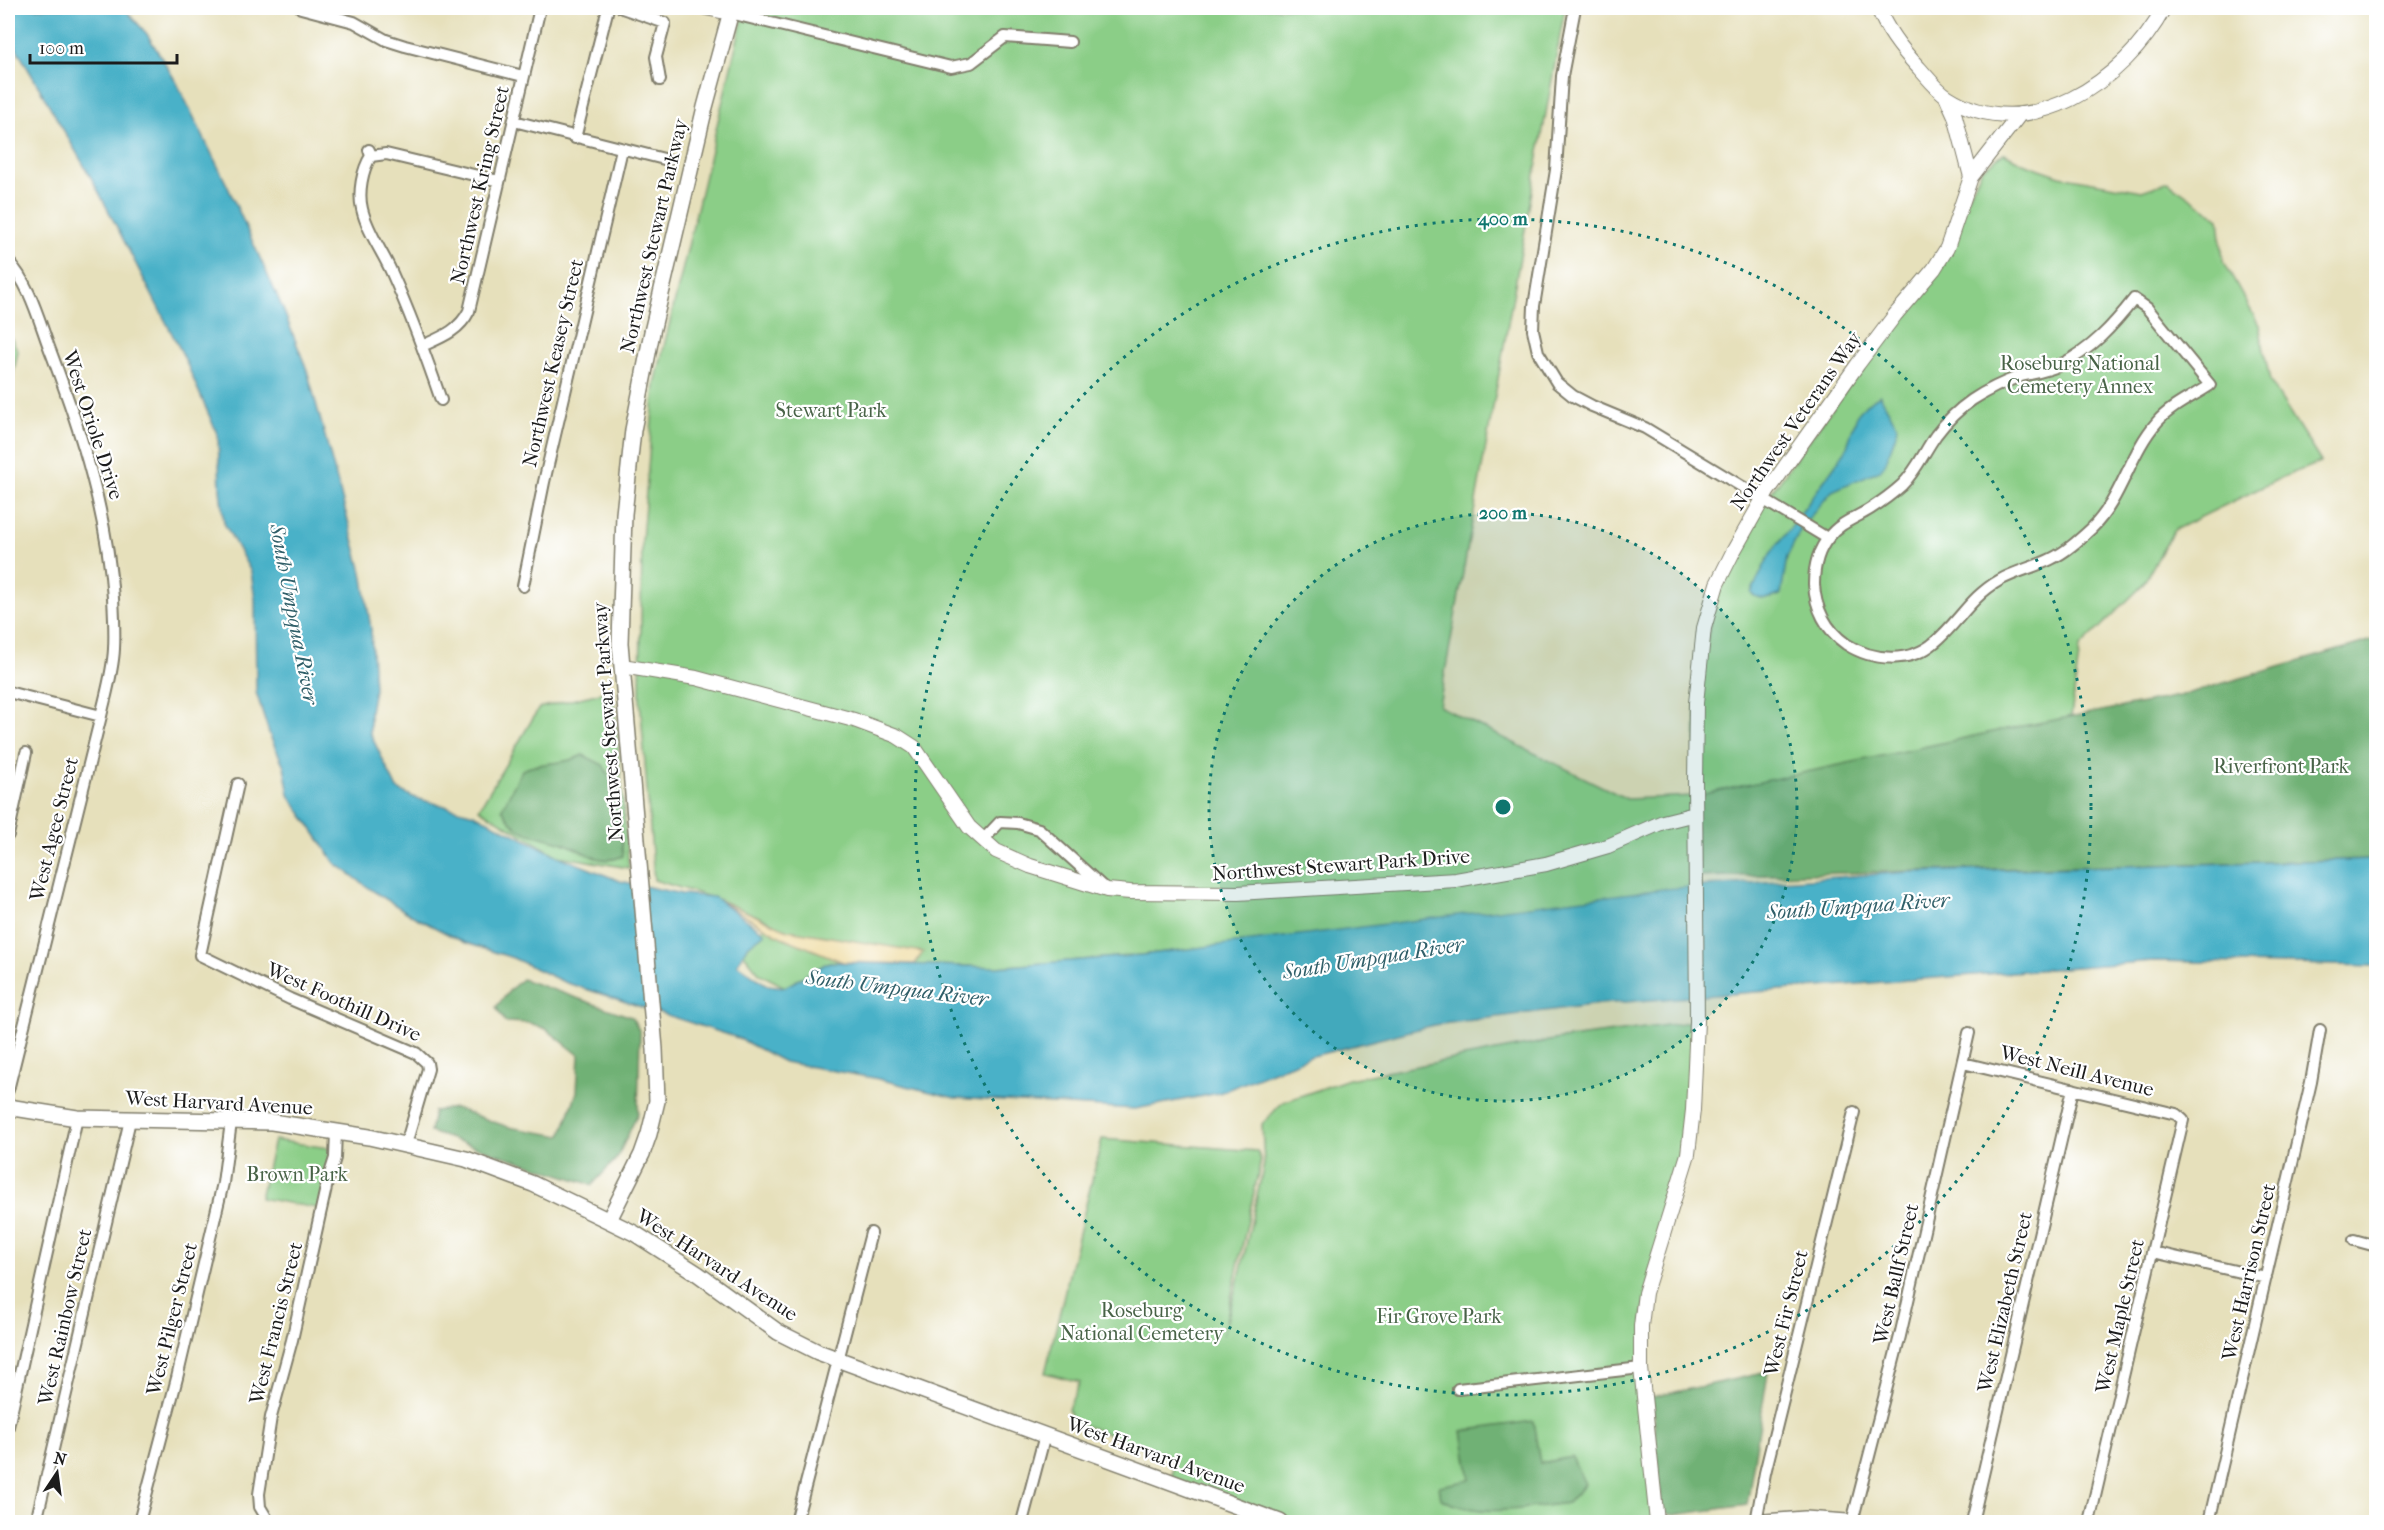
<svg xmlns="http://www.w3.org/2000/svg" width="2384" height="1530" font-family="'IM FELL French Canon',serif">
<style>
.green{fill:#8bce87;stroke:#547552;stroke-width:1.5}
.forest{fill:#70b174;stroke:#466648;stroke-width:1.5}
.sand{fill:#eeda9e;stroke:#857b5d;stroke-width:1.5}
.water{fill:#49b1c8;stroke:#326672;stroke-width:1.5}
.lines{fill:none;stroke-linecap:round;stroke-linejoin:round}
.minor-casing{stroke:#817e6c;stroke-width:14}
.tertiary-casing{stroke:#817e6c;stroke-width:16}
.secondary-casing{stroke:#817e6c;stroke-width:18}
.minor{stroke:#fff;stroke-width:10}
.tertiary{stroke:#fff;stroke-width:14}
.secondary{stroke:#fff;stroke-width:15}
.ring{fill:none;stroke:#0f766e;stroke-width:3;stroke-dasharray:3 6}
.labels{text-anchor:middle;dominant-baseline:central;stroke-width:4.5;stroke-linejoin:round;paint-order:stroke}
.street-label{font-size:20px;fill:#1c1c1c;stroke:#fff}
.park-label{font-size:20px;fill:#486347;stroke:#fff}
.water-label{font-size:21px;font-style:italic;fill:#305f69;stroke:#fff}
.centre{fill:#0f766e;stroke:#fff;stroke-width:3}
.ring-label{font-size:18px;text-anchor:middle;font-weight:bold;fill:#0f766e;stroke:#fff;stroke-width:4.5;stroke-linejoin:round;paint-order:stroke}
</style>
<rect width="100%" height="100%" fill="#fff"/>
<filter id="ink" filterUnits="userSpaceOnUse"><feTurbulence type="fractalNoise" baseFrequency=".0167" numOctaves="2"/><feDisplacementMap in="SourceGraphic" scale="12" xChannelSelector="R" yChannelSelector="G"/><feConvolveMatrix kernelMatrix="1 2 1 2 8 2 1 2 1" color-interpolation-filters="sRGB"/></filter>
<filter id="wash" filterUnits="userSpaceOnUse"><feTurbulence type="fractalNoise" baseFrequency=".008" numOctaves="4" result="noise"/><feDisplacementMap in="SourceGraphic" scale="24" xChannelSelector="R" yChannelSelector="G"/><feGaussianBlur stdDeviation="1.35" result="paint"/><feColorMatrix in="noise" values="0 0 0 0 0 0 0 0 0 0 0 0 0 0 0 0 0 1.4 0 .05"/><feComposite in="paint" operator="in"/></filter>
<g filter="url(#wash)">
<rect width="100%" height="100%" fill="#e6e0bb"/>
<path class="green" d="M745 8H1565L1439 706 1627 799 1695 796 1696 703 1717 584 1748 524 1934 269 1982 169 2004 153 2023 163 2060 176 2142 191 2168 182 2219 218 2223 260 2259 325 2270 381 2321 462 2283 477 2174 530 2142 586 2080 647 2071 717 1695 796 1696 937 1286 938 1141 955 997 967 829 962 785 987 760 974 743 953 769 921 717 899 654 880 640 699 642 540 655 384Z
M8 332 18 351 8 400Z
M613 690 629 868 558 856 479 809 539 708Z
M1697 1021 1688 1154 1643 1312 1657 1522H1280L1171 1483 1174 1458 1072 1421 1068 1409 1080 1382 1045 1373 1102 1139 1257 1151 1261 1160 1223 1335 1241 1269 1264 1164 1262 1124 1283 1102 1349 1079 1554 1040Z
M274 1140 336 1149 321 1209 260 1198Z"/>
<path class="forest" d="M2376 639V859L1696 877 1695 796 2002 730 2179 696Z
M583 755 603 765 617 791 623 856C597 868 581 847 557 841 543 837 529 836 517 828 511 823 506 815 502 809L522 770C545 760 561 766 583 755Z
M522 979 632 1017 640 1032 638 1113 617 1158 592 1185 430 1132 434 1111 455 1108 508 1127 561 1136 577 1092 579 1055 546 1029 530 1023 505 1022 496 1007 510 990Z
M1768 1372 1747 1505 1674 1515 1667 1513 1662 1508 1652 1397Z
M1533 1421 1540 1463 1572 1457 1585 1484 1568 1503C1526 1508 1480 1519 1441 1499L1439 1486 1470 1480 1462 1431Z"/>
<path class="sand" d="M717 899 788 930 923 952 915 964 843 962 779 936Z"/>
<path class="water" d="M8 8H124L147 34 177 83 227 185 283 309 307 370 362 572 371 629 374 689 370 711V733L397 789 415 798 474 814 558 856 620 881 682 894 714 897 765 933 747 947 737 964 767 985 785 987 829 962 997 967 1141 955 1663 889 1909 872 2376 859V966L2154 961 1600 1004 1434 1025 1309 1057 1219 1093 1135 1109 955 1098 874 1078 784 1062 738 1038 564 982 513 958 463 942 411 915 373 891 335 863 289 795 284 766 270 736 256 692 255 600 251 572 224 523 220 490 218 436 183 355 93 181 8 34Z
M1880 395 1897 426 1896 434 1886 462 1880 470 1832 491 1810 517 1802 527 1787 557 1781 594C1773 599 1758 601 1751 593L1770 554 1791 527 1846 450 1857 415 1866 404Z"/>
</g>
<g filter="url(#ink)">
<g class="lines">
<g class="minor-casing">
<path id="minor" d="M301 8 354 22 386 40 405 46 523 76
M622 8 665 23 656 57 660 80
M1575 8 1562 76 1556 170 1534 306 1533 330 1538 352 1557 383 1573 396 1592 406 1645 428 1827 538
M730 13 951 67 971 63 1005 37 1070 42
M514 121 668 160
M575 138 608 8
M369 150 371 156 386 154 499 181
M371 156C362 170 358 193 362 209 367 231 382 251 391 271 410 313 426 356 441 400
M8 261C31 285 40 325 52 355 82 435 107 513 113 598 114 615 115 632 114 649 113 671 106 694 101 716L8 1090
M2134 299 2147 308 2210 385C2192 397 2171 406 2157 422 2129 454 2122 499 2091 529 2079 540 2066 552 2051 559 2035 567 2016 571 2000 580 1970 597 1959 622 1935 642 1910 664 1872 661 1846 644 1826 630 1815 608 1814 584 1814 568 1818 550 1829 537 1839 523 1856 518 1870 509 1881 502 1892 494 1902 485 1917 470 1924 452 1936 435 1945 423 1959 409 1972 400 1987 390 2004 382 2021 376 2034 373 2048 371 2060 365 2091 350 2113 326 2134 299Z
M422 346C442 337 459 331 469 311L540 8
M523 586 544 482 622 149
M8 692 101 716
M238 784 200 955 290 999 416 1053 427 1063 428 1069 406 1144
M8 835 26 753
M983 840 1000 822 1018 823 1039 829 1104 888
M1963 1063 2176 1114 2183 1120 2089 1522
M2354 1240 2376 1246
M2153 1252 2266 1278
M1458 1389 1641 1368
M8 1427 77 1118
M36 1522 130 1120
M139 1522 177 1378 223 1183 231 1122
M269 1522 260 1507 259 1494 271 1417 292 1340 327 1183 335 1158 336 1131
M796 1522 871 1233
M1022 1522 1045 1435
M1756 1522 1765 1473 1854 1112
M1852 1522 1900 1336 1969 1033
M1972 1522 2073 1089
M2209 1522 2311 1082 2320 1030"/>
</g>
<g class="tertiary-casing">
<path id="tertiary" d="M706 8 730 13
M1878 8C1887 31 1902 50 1919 68 1928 78 1937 90 1948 97 2028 148 2126 80 2164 8
M1946 96 1955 116 1971 177 2020 114
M622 666 696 678 854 720 897 736 914 747 969 827 996 851 1030 866 1107 890 1130 892 1238 893 1456 880 1546 864 1608 846 1663 822 1695 814
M1657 1522 1641 1368V1326L1645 1293 1688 1154 1693 1110 1697 1021 1695 781 1696 703 1704 628 1717 584 1733 552 1767 492 1858 364 1895 315 1934 269 1947 248 1971 177"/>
</g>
<g class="secondary-casing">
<path id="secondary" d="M8 1107 77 1118 272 1122 369 1137 466 1159 533 1184 634 1233 698 1274 778 1332 818 1352 1280 1522
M609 1220 642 1154 649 1134 657 1101 655 1049 620 643 624 514 633 430 652 332 705 107 732 8
M1765 1522 1805 1519 1847 1522"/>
</g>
<use href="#minor" class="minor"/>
<use href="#tertiary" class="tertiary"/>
<use href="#secondary" class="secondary"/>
</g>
</g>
<circle cx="1503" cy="807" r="294" fill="#0f766e" fill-opacity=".12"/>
<g class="ring">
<circle cx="1503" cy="807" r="294"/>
<circle cx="1503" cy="807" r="588"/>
</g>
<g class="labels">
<g class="street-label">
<text transform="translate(480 185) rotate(-77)">Northwest Kring Street</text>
<text transform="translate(654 236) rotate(-77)">Northwest Stewart Parkway</text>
<text transform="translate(553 363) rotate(-77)">Northwest Keasey Street</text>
<text transform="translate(1796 421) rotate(-55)">Northwest Veterans Way</text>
<text transform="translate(93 425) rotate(72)">West Oriole Drive</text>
<text transform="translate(608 722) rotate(-94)">Northwest Stewart Parkway</text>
<text transform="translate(54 829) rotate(-76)">West Agee Street</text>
<text transform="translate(1341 865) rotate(-4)">Northwest Stewart Park Drive</text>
<text transform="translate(344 1002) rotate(24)">West Foothill Drive</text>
<text transform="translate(2077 1071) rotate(14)">West Neill Avenue</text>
<text transform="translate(219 1103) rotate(3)">West Harvard Avenue</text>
<text transform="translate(717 1265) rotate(33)">West Harvard Avenue</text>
<text transform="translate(2249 1272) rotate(-77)">West Harrison Street</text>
<text transform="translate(1896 1274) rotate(-77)">West Ballf Street</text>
<text transform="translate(2005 1302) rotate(-77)">West Elizabeth Street</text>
<text transform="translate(1786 1313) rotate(-76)">West Fir Street</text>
<text transform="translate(2120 1316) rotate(-77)">West Maple Street</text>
<text transform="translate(65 1317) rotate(-77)">West Rainbow Street</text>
<text transform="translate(172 1319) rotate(-76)">West Pilger Street</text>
<text transform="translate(276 1323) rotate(-76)">West Francis Street</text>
<text transform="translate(1156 1455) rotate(20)">West Harvard Avenue</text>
</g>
<g class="park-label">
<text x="2080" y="363">Roseburg National<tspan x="2080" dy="23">Cemetery Annex</tspan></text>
<text x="831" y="410">Stewart Park</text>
<text x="2281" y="766">Riverfront Park</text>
<text x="297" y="1174">Brown Park</text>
<text x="1142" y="1310">Roseburg<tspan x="1142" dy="23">National Cemetery</tspan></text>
<text x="1439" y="1316">Fir Grove Park</text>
</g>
<g class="water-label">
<text transform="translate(294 614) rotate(79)">South Umpqua River</text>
<text transform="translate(1858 906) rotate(-4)">South Umpqua River</text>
<text transform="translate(1373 958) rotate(-9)">South Umpqua River</text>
<text transform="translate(897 988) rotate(7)">South Umpqua River</text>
</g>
</g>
<circle cx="1503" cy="807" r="9" class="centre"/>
<g class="ring-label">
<text x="1503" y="225">400 m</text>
<text x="1503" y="519">200 m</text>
</g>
<rect width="2384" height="1530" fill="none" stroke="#fff" stroke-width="30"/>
<g transform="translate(57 1473) rotate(13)" stroke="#ffffff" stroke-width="4.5" paint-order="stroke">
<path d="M0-4.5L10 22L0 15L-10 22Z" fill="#1c1c1c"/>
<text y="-9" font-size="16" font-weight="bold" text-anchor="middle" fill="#1c1c1c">N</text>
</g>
<path d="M30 54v9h147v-9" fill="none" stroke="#1c1c1c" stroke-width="3"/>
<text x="39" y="54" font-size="18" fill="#1c1c1c" stroke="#ffffff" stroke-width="4.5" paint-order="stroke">100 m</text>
</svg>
